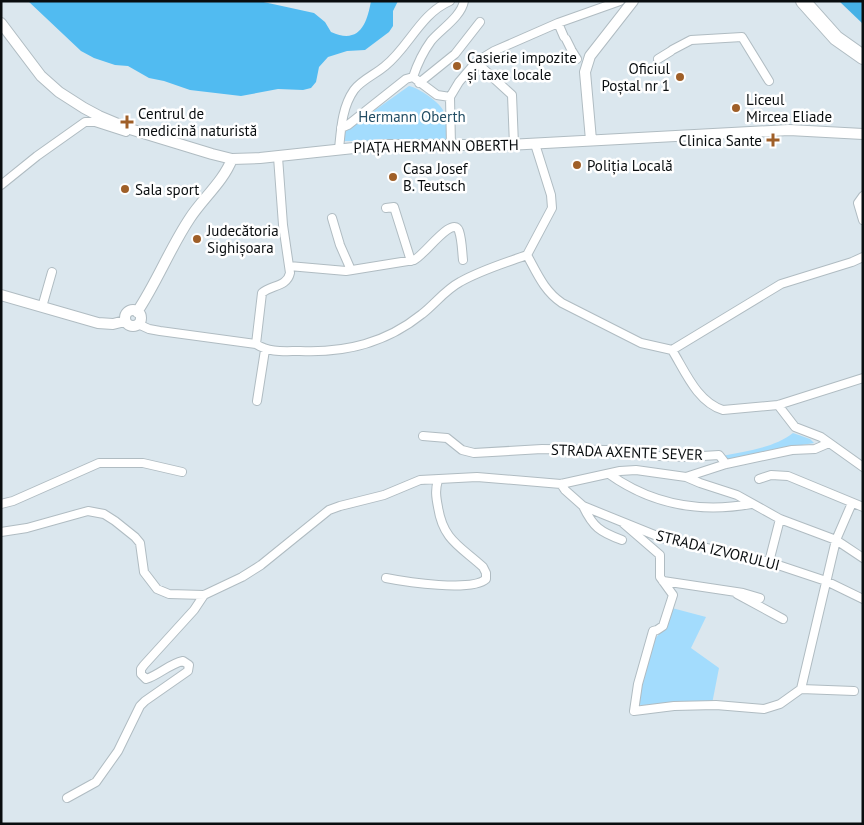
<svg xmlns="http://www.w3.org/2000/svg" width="864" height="825" font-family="'PT Sans',sans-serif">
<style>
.green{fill:#a3dcfd}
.forest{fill:#51bbf1}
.water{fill:#46b1e6}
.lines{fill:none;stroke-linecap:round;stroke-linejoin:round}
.street-casing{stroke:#b0bcc2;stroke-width:10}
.secondary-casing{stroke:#b0bcc2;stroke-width:12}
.highway-casing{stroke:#b0bcc2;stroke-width:16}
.street{stroke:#fff;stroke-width:8}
.secondary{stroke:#fff;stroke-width:10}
.highway{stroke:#fff;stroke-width:14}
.poi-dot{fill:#9f5f28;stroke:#fff;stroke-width:2}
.labels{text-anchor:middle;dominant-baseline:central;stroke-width:5;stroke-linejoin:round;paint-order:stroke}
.poi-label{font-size:15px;fill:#090d0f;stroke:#fff;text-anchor:start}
.park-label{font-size:15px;fill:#234e65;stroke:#fff}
.street-label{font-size:15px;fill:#090d0f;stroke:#fff}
</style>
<rect width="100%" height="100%" fill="#dbe7ee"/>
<path class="green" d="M409 86C419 88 440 102 444 112 448 119 446 131 446 140L343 141 344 133 347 130Z
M793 433 810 439 814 443 770 450 737 458 728 459 722 456C746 451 774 448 793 433Z
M672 608 706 617 691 648 719 668 712 704 637 705 653 641 665 627Z"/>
<path class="forest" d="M28 1H259L314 13 325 22 331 32C360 45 367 23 371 1H398L393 11V26L389 32 365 50 347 51 328 57 319 67 316 82 311 88 303 90 278 89 241 96 190 90 164 81 149 78 128 66 115 65 94 58 81 51Z"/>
<path class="water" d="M839 1H863V24Z"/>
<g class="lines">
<g class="street-casing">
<path id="street" d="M558 23 564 37
M566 39 571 49
M672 50 691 40 742 37 769 81
M572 51 577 59
M658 59 671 51
M476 62 512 95 514 145
M419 83 455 54 480 22
M450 97 437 95 413 77C417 65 423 52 431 41 441 29 461 17 464 1
M341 128 348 125 406 79 413 77
M451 146 450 97 459 82 476 62 494 51 558 23 620 1
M339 149C341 129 342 107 354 90 361 80 376 74 385 66 409 47 420 14 450 1
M1 185 37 156 85 122H95L126 132
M863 196 858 203 863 220
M386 208 394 207 411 261
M332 218 340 245 351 270
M527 255C537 273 544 291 562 303L641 343 672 350
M527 255 552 208 551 195 535 144
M289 266 346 271 414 260C424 256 453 214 459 231 462 240 462 251 463 260
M42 307 52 272
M138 324 149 329 160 331 256 344C270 353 284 351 300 351 346 353 386 343 422 314 435 304 445 290 460 282 481 270 505 263 527 255
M256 344 262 293C271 285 287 287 290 273L283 225 278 157
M672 350C685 371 697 402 723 410L778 405 863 378
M672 350 781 284 852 262 863 257
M257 401 265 350
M778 405 795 427 821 437 863 467
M423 436 447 438 462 450 474 453 542 449 606 450 659 456 687 457 719 455 726 464
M609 474C651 504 700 513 751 504
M686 477 726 464 792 450 815 449 829 443
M759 479 771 475 788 476 863 507
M561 484 565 490 583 506 662 538 769 562 826 581 863 599
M1 504 13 501 99 463H143L182 472
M583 506C593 527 600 532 622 540
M623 523 660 555V577L673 595 663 626 657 630 653 631 638 684 634 711 674 706 716 705 764 709 780 704 801 689
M1 532 27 528 88 511 104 514 115 521 135 537 140 543 144 572 157 589 169 594 204 595 242 577 261 565 329 510 340 506 384 495 420 480 477 477 561 484 620 471 636 470 686 477 700 483 737 495 780 519 836 540 863 558
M769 562 780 519
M386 578C406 582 472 592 486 579V573L483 567C460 546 443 540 438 507 436 497 435 490 438 480
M663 581 743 593 760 598
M737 594 783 619
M801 689 836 540 852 503
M801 689 854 691
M67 798 96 782 118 751 140 706 145 701 188 671 189 665 183 661C169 664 159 675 146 679L141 674V669L144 665 194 610 204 595"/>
</g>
<g class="secondary-casing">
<path id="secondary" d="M1 23 41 76 59 92 84 108 99 116 130 129 212 154 232 159 260 158 382 145H507L789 130 863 134
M591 140 585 72 590 56 633 1
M1 295 98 323 113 324 125 321
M125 318a8 8 0 1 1 16 0a8 8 0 1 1-16 0Z
M137 312C157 282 170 248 190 218 203 198 223 182 232 159"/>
</g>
<g class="highway-casing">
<path id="highway" d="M803 1 836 38 863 57"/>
</g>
<use href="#street" class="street"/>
<use href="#secondary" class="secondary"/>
<use href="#highway" class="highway"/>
</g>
<g class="poi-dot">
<circle cx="457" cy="66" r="5"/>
<circle cx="680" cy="77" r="5"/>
<circle cx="736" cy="108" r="5"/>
<path d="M124.5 114.5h5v5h5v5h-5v5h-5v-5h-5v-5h5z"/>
<path d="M770.5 132.5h5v5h5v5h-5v5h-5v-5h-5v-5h5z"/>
<circle cx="577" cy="165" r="5"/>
<circle cx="393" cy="177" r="5"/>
<circle cx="125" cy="189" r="5"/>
<circle cx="197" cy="239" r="5"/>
</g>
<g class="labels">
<g class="poi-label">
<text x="467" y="57">Casierie impozite<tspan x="467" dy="17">și taxe locale</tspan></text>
<text x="670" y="68" text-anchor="end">Oficiul<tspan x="670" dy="17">Poștal nr 1</tspan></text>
<text x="746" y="99">Liceul<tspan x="746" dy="17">Mircea Eliade</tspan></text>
<text x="138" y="113">Centrul de<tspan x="138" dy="17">medicină naturistă</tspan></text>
<text x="762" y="140" text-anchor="end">Clinica Sante</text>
<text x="587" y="165">Poliția Locală</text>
<text x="403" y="168">Casa Josef<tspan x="403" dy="17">B. Teutsch</tspan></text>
<text x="135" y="189">Sala sport</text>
<text x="207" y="230">Judecătoria<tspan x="207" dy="17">Sighișoara</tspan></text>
</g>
<g class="park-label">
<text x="412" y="116">Hermann Oberth</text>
</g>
<g class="street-label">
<text transform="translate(436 146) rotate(-1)">PIAȚA HERMANN OBERTH</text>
<text transform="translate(627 452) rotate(2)">STRADA AXENTE SEVER</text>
<text transform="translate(718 550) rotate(14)">STRADA IZVORULUI</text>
</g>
</g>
<rect width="864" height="825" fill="none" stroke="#090d0f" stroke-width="5"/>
</svg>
